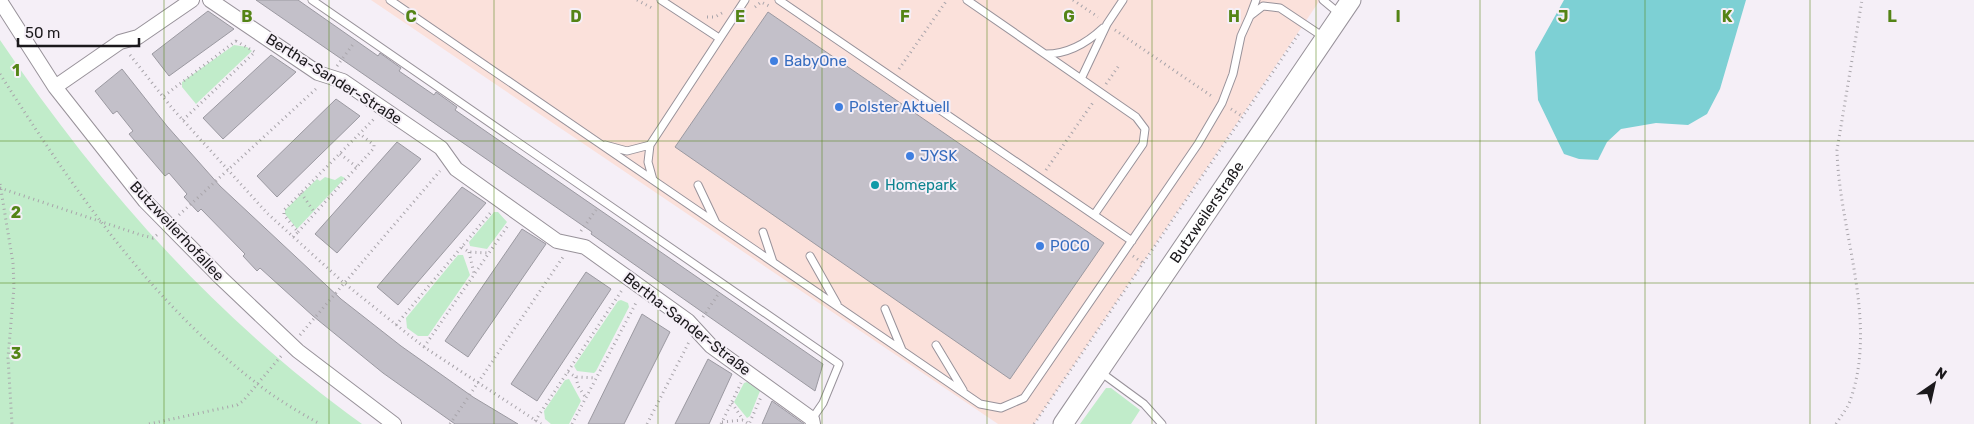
<svg xmlns="http://www.w3.org/2000/svg" width="1974" height="424" font-family="Rubik,sans-serif">
<style>
.commercial{fill:#fbe1db}
.green{fill:#c1ecca}
.water{fill:#7dd0d4}
.building{fill:#c3c0c9;stroke:#9b99a1}
.lines{fill:none;stroke-linecap:round;stroke-linejoin:round}
.lane-casing{stroke:#98929a;stroke-width:9}
.street-casing{stroke:#98929a;stroke-width:16}
.secondary-casing{stroke:#98929a;stroke-width:21}
.path{stroke:#a8a4aa;stroke-width:3;stroke-dasharray:1 4;stroke-linecap:butt}
.lane{stroke:#fff;stroke-width:7}
.street{stroke:#fff;stroke-width:14}
.secondary{stroke:#fff;stroke-width:19}
.grid{fill:none;stroke:#548416;stroke-width:1;stroke-opacity:0.55}
.shop-dot{fill:#3f7fe0;stroke:#f5eff7;stroke-width:2}
.culture-dot{fill:#0f9aa8;stroke:#f5eff7;stroke-width:2}
.labels{text-anchor:middle;dominant-baseline:central;stroke-width:4;stroke-linejoin:round;paint-order:stroke}
.shop-label{font-size:15px;fill:#366cbe;stroke:#f5eff7;text-anchor:start}
.street-label{font-size:15px;fill:#1b191c;stroke:#f5eff7}
.culture-label{font-size:15px;fill:#0d838f;stroke:#f5eff7;text-anchor:start}
.grid-label{font-size:16px;text-anchor:middle;font-weight:bold;fill:#548416;stroke:#f5eff7;stroke-width:4;stroke-linejoin:round;paint-order:stroke}
</style>
<rect width="100%" height="100%" fill="#f5eff7"/>
<path class="commercial" d="M371 0H1320L1034 424H998Z"/>
<path class="green" d="M0 40C99 187 217 320 362 424H0Z
M234 45 247 47 252 51 196 104 182 87V82Z
M341 176 345 178 297 229 285 214V210L317 179 320 181 325 177 335 180Z
M494 212H498L507 222 487 249 470 246 469 242Z
M458 255H463L470 275 428 336H418L407 328 406 318Z
M621 300 628 303 629 307 596 371 594 373 577 371 574 366 618 301Z
M569 379 581 401 569 424H551L545 419 544 411 565 380Z
M747 382 760 391 750 416 747 418 734 402 744 383Z
M1106 388H1111L1140 410 1131 424H1080Z"/>
<path class="water" d="M1564 0H1746L1720 89 1707 114 1688 125 1656 123 1621 129 1607 142 1598 160 1579 159 1564 154 1538 100 1535 52Z"/>
<path class="building" d="M256 0H298L378 56 380 53 401 68 399 71 434 95 436 92 457 107 455 110 823 364 815 391 591 234 592 232Z
M208 11 234 29 169 76 152 54Z
M768 12 1104 243 1010 379 675 147Z
M271 55 296 72 223 139 203 118Z
M122 69 167 126 220 186 341 299 401 346 473 397 518 424H455L383 373 313 316 260 268 257 271 243 256 245 254 201 209 198 212 184 197 187 194 169 173 165 176 129 134 133 131 117 111 113 114 95 91Z
M336 99 360 116 277 197 257 176Z
M397 142 421 159 337 253 315 234Z
M462 187 486 203 398 305 377 287Z
M522 229 546 244 468 357 445 341Z
M586 272 611 289 537 401 511 384Z
M642 314 670 332 624 424H588Z
M708 359 732 374 709 424H675Z
M772 401 804 424H762Z"/>
<g class="lines">
<g class="lane-casing">
<path id="lane" d="M312 0 839 364 823 403 812 419
M390 0 980 404 1001 408 1024 398 1198 144 1222 103 1233 74 1241 36 1250 16 1263 6 1280 8 1325 38
M661 0 719 38
M779 0 1132 241
M967 0 1136 117 1145 129 1143 144 1094 215
M1323 0 1341 15
M1250 16 1256 0
M1046 54C1068 54 1087 43 1103 28
M1081 79 1107 24 1123 0
M605 145 627 151 650 145
M653 180 648 162 650 145 745 0
M698 185 716 223
M763 232 773 262
M810 256 837 304
M885 309 902 350
M936 345 963 390
M1099 371 1144 404 1162 424"/>
</g>
<g class="street-casing">
<path id="street" d="M210 0 318 73 343 81 441 148 456 169 557 241 585 247 688 321 711 346 812 419 813 424
M0 1 55 87 145 201 221 278 298 351 394 424
M55 87 120 42 138 37 192 0"/>
</g>
<g class="secondary-casing">
<g id="secondary">
<path id="s1" d="M1063 424 1351 0"/>
</g>
</g>
<path class="path" d="M637 0 652 8
M1073 0 1098 17
M755 7 761 2 769 6
M707 17H715L722 13
M1115 30 1213 97
M130 55 172 108 267 213 344 283 424 347 541 424
M337 66 354 43
M899 69 947 0
M0 74C72 187 151 303 259 385 278 400 299 412 320 424
M1106 84 1120 64
M164 96 237 40
M1231 109 1243 117
M183 120 255 52 236 41
M340 154 357 167
M1046 170 1094 101
M0 184 13 263 14 287 8 358 12 424
M0 188 141 235 153 238 158 234
M301 193 315 213
M179 215 318 87
M581 231 596 210
M298 232 374 148V145L360 134
M293 237 298 232 284 215V210L375 118
M462 247 469 252 488 253
M469 252 474 273
M1133 256 1143 263
M703 317 719 293
M396 325 492 211
M300 335 440 171
M424 347 509 224
M568 372 576 377 596 378
M576 377 578 386 586 398
M732 403 743 420
M535 421 622 290
M722 422 743 420 749 424 761 397
M149 424 237 405 243 401 282 355
M450 424 563 257
M572 424 637 301
M647 424 689 342
M721 424 741 383
M1034 424 1300 32
M1836 424C1841 416 1847 409 1850 401 1879 320 1839 232 1837 150L1862 0"/>
<use href="#lane" class="lane"/>
<use href="#street" class="street"/>
<use href="#secondary" class="secondary"/>
</g>
<path class="grid" d="M164 0V424M329 0V424M494 0V424M658 0V424M822 0V424M987 0V424M1152 0V424M1316 0V424M1480 0V424M1645 0V424M1810 0V424M0 141H1974M0 283H1974"/>
<g class="shop-dot">
<circle cx="774" cy="61" r="5"/>
<circle cx="839" cy="107" r="5"/>
<circle cx="910" cy="156" r="5"/>
<circle cx="1040" cy="246" r="5"/>
</g>
<circle class="culture-dot" cx="875" cy="185" r="5"/>
<g class="labels">
<g class="shop-label">
<text x="784" y="61">BabyOne</text>
<text x="849" y="107">Polster Aktuell</text>
<text x="920" y="156">JYSK</text>
<text x="1050" y="246">POCO</text>
</g>
<g class="street-label">
<text transform="translate(334 79) rotate(32)">Bertha-Sander-Straße</text>
<text stroke="none"><textPath href="#s1" startOffset="256">Butzweilerstraße</textPath></text>
<text transform="translate(177 231) rotate(47)">Butzweilerhofallee</text>
<text transform="translate(687 324) rotate(38)">Bertha-Sander-Straße</text>
</g>
<g class="culture-label">
<text x="885" y="185">Homepark</text>
</g>
</g>
<g class="grid-label">
<text x="247" y="22">B</text>
<text x="411" y="22">C</text>
<text x="576" y="22">D</text>
<text x="740" y="22">E</text>
<text x="905" y="22">F</text>
<text x="1069" y="22">G</text>
<text x="1234" y="22">H</text>
<text x="1398" y="22">I</text>
<text x="1563" y="22">J</text>
<text x="1727" y="22">K</text>
<text x="1892" y="22">L</text>
<text x="16" y="76">1</text>
<text x="16" y="218">2</text>
<text x="16" y="359">3</text>
</g>
<g transform="translate(1934 384) rotate(34)" stroke="#f5eff7" stroke-width="4" paint-order="stroke">
<path d="M0-4L9 19L0 12L-9 19Z" fill="#1b191c"/>
<text y="-8" font-size="14" font-weight="bold" text-anchor="middle" fill="#1b191c">N</text>
</g>
<path d="M18 38v8h121v-8" fill="none" stroke="#1b191c" stroke-width="2.5"/>
<text x="25" y="38" font-size="15" fill="#1b191c" stroke="#f5eff7" stroke-width="4" paint-order="stroke">50 m</text>
</svg>
